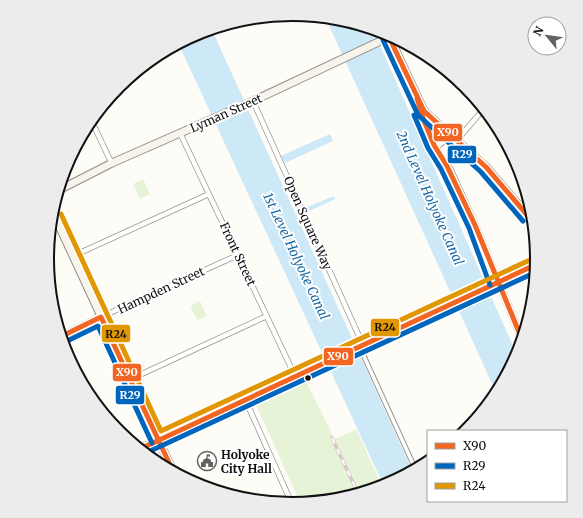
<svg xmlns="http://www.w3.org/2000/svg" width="583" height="518" font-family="Merriweather,serif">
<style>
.green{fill:#e7f3d7}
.water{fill:#cde8f7}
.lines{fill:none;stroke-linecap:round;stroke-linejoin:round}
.pedestrian-casing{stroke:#979795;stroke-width:5.5}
.minor-casing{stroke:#979795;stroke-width:6}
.tertiary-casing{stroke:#979795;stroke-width:8}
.secondary-casing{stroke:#8e8d8b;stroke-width:9}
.pedestrian{stroke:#fffffe;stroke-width:3.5}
.minor{stroke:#fffffe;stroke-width:4.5}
.tertiary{stroke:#fffffe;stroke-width:6}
.secondary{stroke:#f6f4eb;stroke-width:7}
.rail-casing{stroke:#d9c6c7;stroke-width:3.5}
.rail{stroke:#fff;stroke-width:2;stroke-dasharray:6;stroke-linecap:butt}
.bus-1-casing{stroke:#fff;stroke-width:8}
.bus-2-casing{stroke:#fff;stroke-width:8}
.bus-3-casing{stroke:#fff;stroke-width:8}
.bus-1{stroke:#f26522;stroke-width:5}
.bus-2{stroke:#0065bd;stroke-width:5}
.bus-3{stroke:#e09702;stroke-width:5}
.bus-dot{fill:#111;stroke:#fff;stroke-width:1.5}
.labels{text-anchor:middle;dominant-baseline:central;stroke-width:4;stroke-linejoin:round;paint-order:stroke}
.street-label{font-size:12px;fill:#111;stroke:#fff}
.poi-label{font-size:12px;font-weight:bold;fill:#111;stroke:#fff;text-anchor:start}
.water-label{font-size:13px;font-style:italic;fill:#1768a6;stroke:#fff}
.rim{fill:none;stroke:#111;stroke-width:2}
.line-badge{stroke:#fff;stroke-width:1.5}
.badge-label{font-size:11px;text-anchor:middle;font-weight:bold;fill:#fff}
.pale-badge-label{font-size:11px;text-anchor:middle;font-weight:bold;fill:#111}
</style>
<rect width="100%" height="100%" fill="#fdfcf7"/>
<path class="green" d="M143 179 150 194 140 199 133 184Z
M200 301 207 316 197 320 190 306Z
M305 379 335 439 356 429 382 486 300 502 255 403Z"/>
<path class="water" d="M327 21 373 30 390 68 517 355 494 388Z
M212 30 411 468 385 485 384 486 179 45 198 33Z
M330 134 333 141 285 163 281 156Z
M334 196 335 199 307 212 305 208Z"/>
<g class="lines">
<g class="pedestrian-casing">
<path id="pedestrian" d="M362 352 414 466"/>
</g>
<g class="minor-casing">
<path id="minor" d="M253 101 363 345
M93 124 112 164
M180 133 295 376
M457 140 482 111
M73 256 209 194
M101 317 238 255
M131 379 267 316
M245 399 292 504"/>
</g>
<g class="tertiary-casing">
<path id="tertiary" d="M420 107 434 145 443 161
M457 140 444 149 443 155 475 225 521 337
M62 336 101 317
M141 448 535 265"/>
</g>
<g class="secondary-casing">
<path id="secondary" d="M388 34 424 111 486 167 528 216
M61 189 112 163 253 101 389 37
M55 217 171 467"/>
</g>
<use href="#pedestrian" class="pedestrian"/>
<use href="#minor" class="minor"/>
<use href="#tertiary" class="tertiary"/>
<use href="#secondary" class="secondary"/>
<g class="rail-casing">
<path id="rail" d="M332 438 357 491"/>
</g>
<use href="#rail" class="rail"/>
<g class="bus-1-casing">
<path id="bus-1" d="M391 36 389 37 424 111 486 167 528 216
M417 98 423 118 434 145 447 166 475 225 521 337
M62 336 101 317 171 467
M142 448 535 265"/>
</g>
<g class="bus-2-casing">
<path id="bus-2" d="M384 32 382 36 383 40 418 115 481 172 523 221
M414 115 428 148 441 169 469 228 490 285
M65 342 98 326 152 443
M148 452 534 273"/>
</g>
<g class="bus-3-casing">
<path id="bus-3" d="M61 214 161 431 532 259"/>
</g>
<use href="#bus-1" class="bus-1"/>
<use href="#bus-2" class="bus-2"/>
<use href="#bus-3" class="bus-3"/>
</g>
<defs>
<g id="civic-ring" transform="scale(1)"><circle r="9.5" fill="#fff" stroke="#646362" stroke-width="1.5"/><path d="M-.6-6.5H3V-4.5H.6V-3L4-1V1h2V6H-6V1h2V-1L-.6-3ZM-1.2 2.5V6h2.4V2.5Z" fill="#646362"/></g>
</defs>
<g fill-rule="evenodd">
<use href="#civic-ring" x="207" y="461"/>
</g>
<circle class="bus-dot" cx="308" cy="378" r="3.5"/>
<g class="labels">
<g class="street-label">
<text transform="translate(226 113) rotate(-24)">Lyman Street</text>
<text transform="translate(308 223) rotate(66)">Open Square Way</text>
<text transform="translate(238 254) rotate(65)">Front Street</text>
<text transform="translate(161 290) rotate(-25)">Hampden Street</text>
</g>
<g class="poi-label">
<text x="221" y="454">Holyoke<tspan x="221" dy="14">City Hall</tspan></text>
</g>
<g class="water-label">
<text transform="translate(430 198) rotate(66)">2nd Level Holyoke Canal</text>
<text transform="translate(296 256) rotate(65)">1st Level Holyoke Canal</text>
</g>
</g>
<path d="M0 0H583V518H0ZM54 259a238 238 0 1 1 476 0a238 238 0 1 1-476 0Z" fill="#ececec" fill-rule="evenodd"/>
<path class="rim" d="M54 259a238 238 0 1 1 476 0a238 238 0 1 1-476 0Z"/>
<g class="line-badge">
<rect x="433" y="123" width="30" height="19" rx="4" fill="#f26522"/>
<rect x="447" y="145" width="30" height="19" rx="4" fill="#0065bd"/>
<rect x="370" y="318" width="30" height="19" rx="4" fill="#e09702"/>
<rect x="101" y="324" width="30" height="19" rx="4" fill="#e09702"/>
<rect x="323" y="347" width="31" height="19" rx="4" fill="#f26522"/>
<rect x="112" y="363" width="30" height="19" rx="4" fill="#f26522"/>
<rect x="115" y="385" width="30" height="20" rx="4" fill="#0065bd"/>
</g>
<g class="badge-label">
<text x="448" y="136">X90</text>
<text x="462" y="158">R29</text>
<text x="338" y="360">X90</text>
<text x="127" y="376">X90</text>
<text x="130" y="399">R29</text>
</g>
<g class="pale-badge-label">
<text x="385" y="331">R24</text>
<text x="116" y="338">R24</text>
</g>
<rect x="427" y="430" width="140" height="72" fill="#ffffff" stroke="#a0a0a0"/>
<rect x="435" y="443" width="20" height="6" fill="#f26522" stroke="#a0a0a0"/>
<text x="463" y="450" font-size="12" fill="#111111">X90</text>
<rect x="435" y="463" width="20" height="6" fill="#0065bd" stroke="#a0a0a0"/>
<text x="463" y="470" font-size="12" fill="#111111">R29</text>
<rect x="435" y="483" width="20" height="6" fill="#e09702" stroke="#a0a0a0"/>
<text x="463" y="490" font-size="12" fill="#111111">R24</text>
<g transform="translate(547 36) rotate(299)"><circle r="19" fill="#ffffff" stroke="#a0a0a0"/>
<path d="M0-3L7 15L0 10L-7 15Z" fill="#646362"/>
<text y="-6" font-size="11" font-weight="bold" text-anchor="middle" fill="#111111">N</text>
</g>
</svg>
